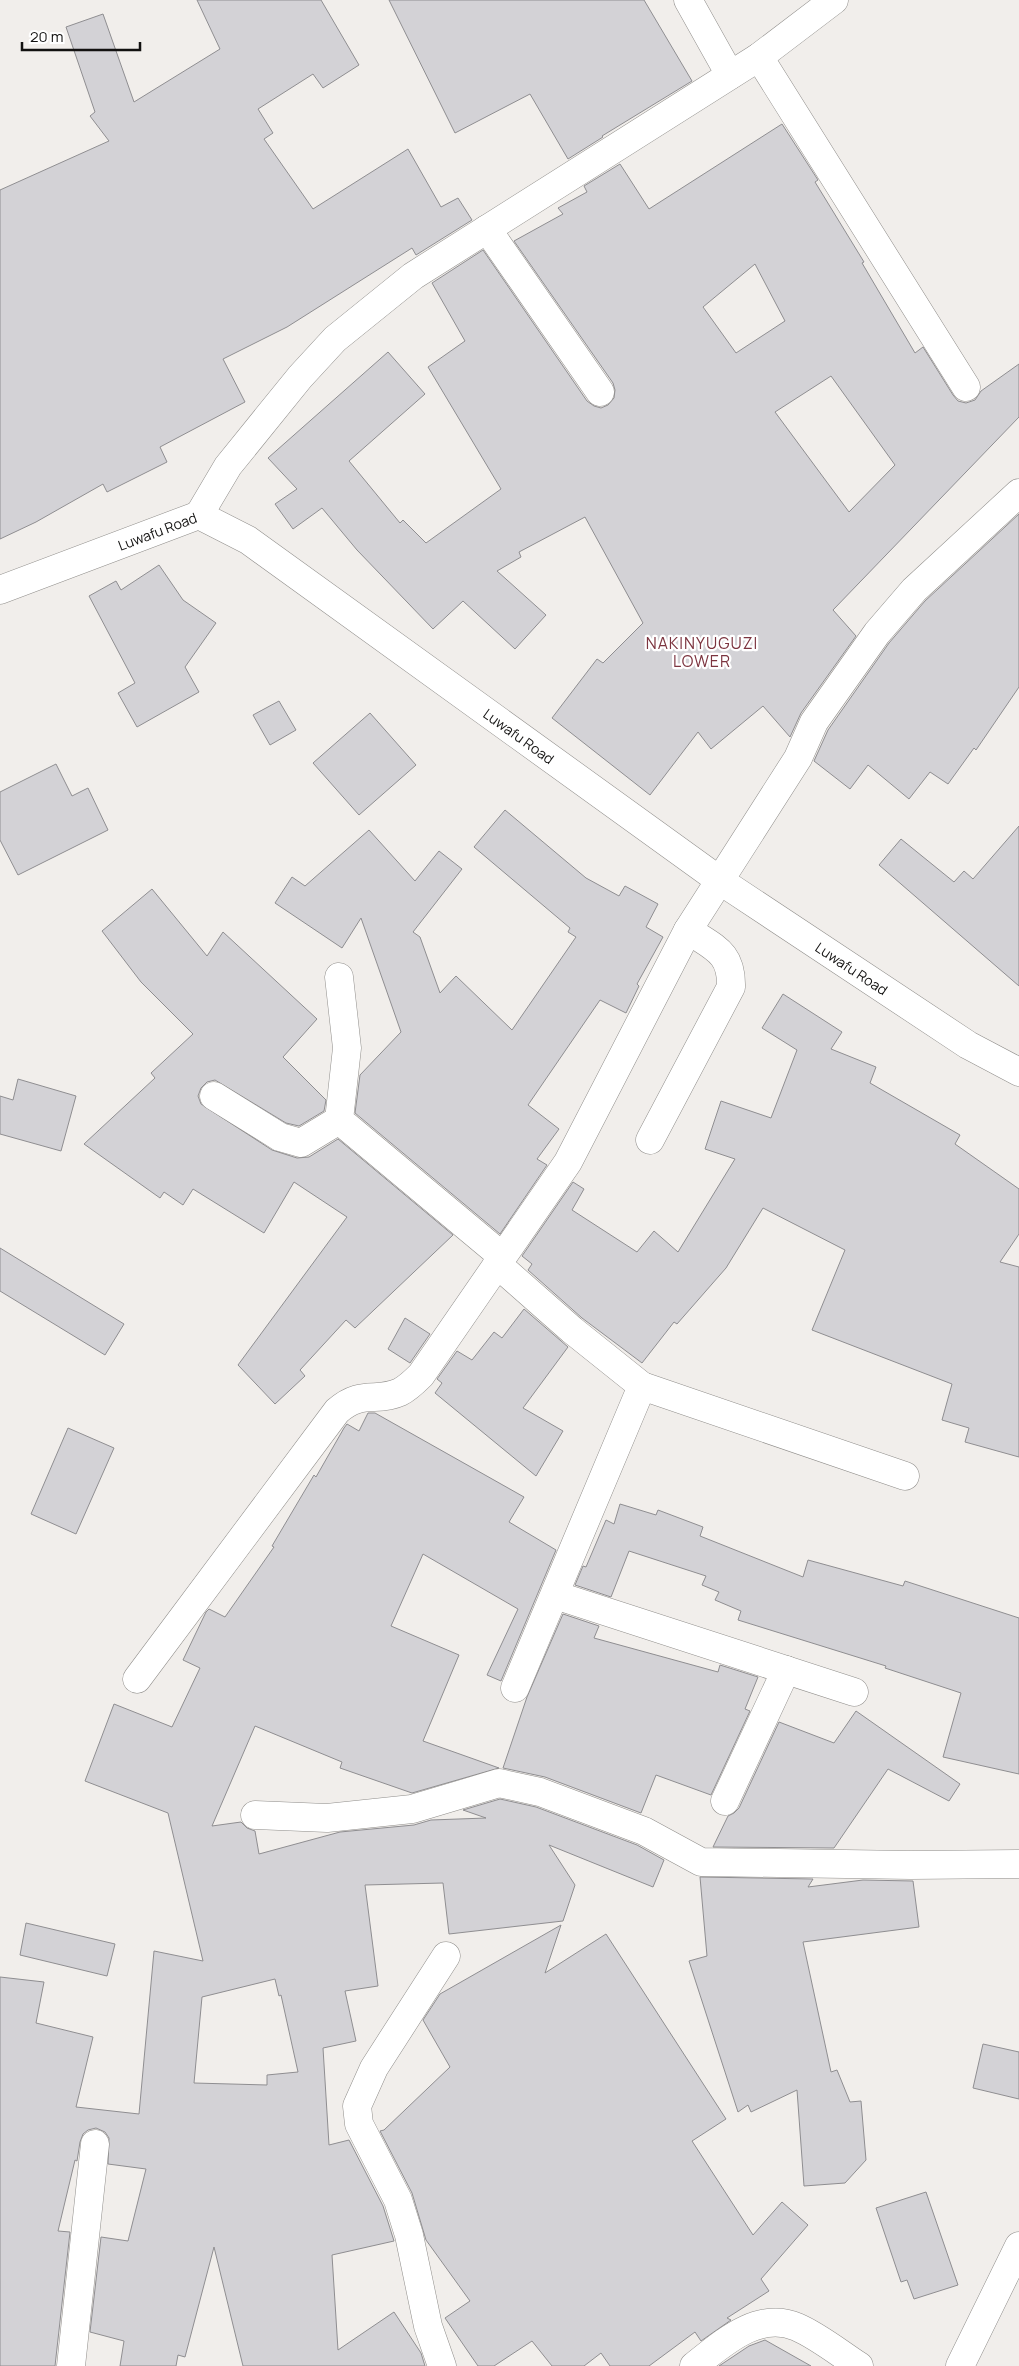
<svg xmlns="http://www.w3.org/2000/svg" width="1019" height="2366" font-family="Manrope,sans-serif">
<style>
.building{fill:#d3d2d6;stroke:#8f8e91;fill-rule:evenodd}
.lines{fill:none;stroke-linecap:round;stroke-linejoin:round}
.minor-casing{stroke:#908e8b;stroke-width:29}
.minor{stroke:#fff;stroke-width:28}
.labels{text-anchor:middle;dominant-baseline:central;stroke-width:4.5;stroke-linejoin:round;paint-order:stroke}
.street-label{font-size:14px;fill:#121110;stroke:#fff}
.quarter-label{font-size:16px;letter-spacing:1px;fill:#7c343f;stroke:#fff}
</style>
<rect width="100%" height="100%" fill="#f1eeeb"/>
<path class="building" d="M197 0H321L359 65 323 88 313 74 258 109 273 133 264 139 313 209 408 149 441 207 458 198 472 220 416 255 412 248 287 327 223 359 245 402 160 447 167 462 107 492 103 484 36 522 0 539V190L109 141 90 116 95 112 66 27 103 14 134 102 220 49Z
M389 0H644L692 81 602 136 603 137 568 159 530 94 455 133Z
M782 124 818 180 815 182 864 262 862 263 915 353 923 347 953 395 958 401 966 403 975 400 981 391 1019 364V417L833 610 856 636 801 713 790 737 763 706 711 749 698 732 650 795 552 718 597 659 603 663 643 623 585 517 519 552 521 557 497 571 546 615 515 649 463 601 433 629 357 550 322 508 293 529 275 504 297 489 268 458 388 352 425 394 349 461 400 523 403 520 426 543 501 489 428 367 465 341 432 283 483 250 587 401 594 406 601 408 608 405 614 398 615 390 613 383 514 241 563 214 558 208 587 192 584 186 620 164 649 209ZM755 264 785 321 736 353 703 307ZM831 376 895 465 849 512 775 412Z
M1019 514V687L976 750 974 748 948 784 930 772 909 799 868 765 850 789 814 761 828 730 889 643 925 601Z
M159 565 183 600 216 623 185 667 199 692 137 727 118 693 135 683 89 596 116 581 121 590Z
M279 701 296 730 270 745 253 715Z
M370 713 416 765 359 815 313 763Z
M56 764 72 796 88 788 108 830 18 875 0 840V792Z
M505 810 586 878 619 896 625 886 658 904 646 927 663 937 637 984 639 986 626 1013 600 1000 528 1105 559 1129 537 1159 547 1165 500 1234 355 1113 360 1075 401 1032 361 918 342 948 275 903 292 877 305 886 369 830 415 881 439 851 462 869 413 932 420 937 440 993 456 976 512 1030 576 937 568 932 570 928 474 847Z
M1019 826V986L879 865 901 839 954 882 964 871 973 879Z
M152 889 207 956 223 932 317 1019 283 1057 326 1100 324 1111 299 1126 286 1123 215 1080 207 1082 201 1088 198 1096 201 1104 272 1150 297 1158 309 1157 338 1139 453 1235 355 1328 346 1320 300 1370 305 1376 275 1404 238 1365 347 1217 294 1182 264 1233 193 1189 183 1205 164 1192 160 1198 84 1144 155 1078 151 1073 193 1034 141 982 102 931Z
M783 994 842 1032 831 1049 876 1067 870 1083 960 1135 955 1144 1019 1189V1234L1000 1262 1019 1267V1457L965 1442 969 1428 942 1420 952 1384 812 1330 845 1250 763 1208 726 1268 677 1324 674 1322 642 1363 582 1318 528 1270 532 1264 522 1256 573 1182 584 1189 572 1210 637 1252 654 1231 678 1252 735 1159 705 1149 721 1101 771 1118 797 1050 762 1028Z
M18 1079 76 1096 61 1151 0 1134V1096L13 1100Z
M0 1248 124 1324 105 1355 0 1291Z
M524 1309 568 1347 523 1408 563 1431 536 1476 435 1393 442 1383 437 1379 457 1351 472 1360 494 1332 502 1338Z
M405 1318 430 1334 410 1363 388 1349Z
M368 1413H375L524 1497 509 1522 556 1550 501 1681 487 1675 518 1609 423 1554 391 1626 459 1655 423 1741 499 1768 412 1793 340 1768 342 1762 255 1726 212 1826 241 1822 247 1828 255 1831 259 1854 340 1832 414 1825 431 1820 486 1818 463 1810 500 1799 536 1807 637 1845 664 1860 653 1887 549 1845 575 1885 563 1921 449 1934 443 1883 365 1885 378 1986 345 1991 356 2041 323 2048 329 2145 349 2140 383 2206 394 2241 332 2255 338 2350 394 2312 421 2353 425 2366H243L214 2247 185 2357 178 2355 176 2366H120L124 2341 90 2332 101 2237 128 2241 146 2169 108 2164 109 2138 105 2132 96 2128 88 2130 83 2134 80 2142 77 2161 75 2160 58 2231 70 2232 55 2366H0V1977L44 1982 36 2023 93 2037 76 2107 139 2114 154 1951 203 1961 168 1813 85 1781 114 1704 172 1727 200 1668 183 1660 206 1612 209 1609 225 1617 274 1547 272 1546 314 1475 316 1477 344 1428 347 1424 359 1431ZM275 1979 279 1996 281 1995 298 2072 267 2075V2085L194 2083 202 1997Z
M68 1428 114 1448 76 1534 31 1514Z
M620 1504 656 1515 658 1510 703 1527 700 1536 803 1577 808 1560 903 1586 905 1581 1019 1618V1774L943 1757 961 1693 885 1668 886 1666 738 1620 741 1611 715 1600 719 1592 702 1585 706 1576 629 1551 611 1597 575 1585 583 1566 586 1567 606 1520 614 1524Z
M563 1614 599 1626 594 1638 718 1672 720 1665 758 1677 745 1709 750 1711 711 1795 656 1775 641 1813 545 1777 503 1768 527 1697Z
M856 1711 960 1784 949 1801 888 1769 834 1848 713 1847 728 1816 734 1813 739 1808 779 1722 834 1743Z
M700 1877 813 1879 808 1887 863 1880 913 1881 919 1927 803 1942 831 2072 837 2070 850 2102 861 2101 866 2160 845 2183 804 2186 797 2090 751 2112 748 2105 738 2112 689 1961 707 1956Z
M26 1923 115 1944 107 1976 20 1955Z
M561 1925 545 1973 606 1934 726 2119 692 2141 753 2235 782 2202 808 2225 761 2279 769 2291 727 2318 731 2320 701 2341 695 2332 649 2366H610L601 2353 584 2366H552L532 2341 494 2366H478L445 2318 470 2301 426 2240 412 2193 380 2131 384 2130 450 2067 423 2020 440 1994Z
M983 2044 1019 2052V2099L973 2088Z
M926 2192 958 2285 914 2299 907 2280 901 2282 876 2208Z
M765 2340 811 2366H719L749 2346Z"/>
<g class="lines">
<g class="minor-casing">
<g id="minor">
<path d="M688 0 730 75"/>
<path d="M759 57 966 387"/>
<path d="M487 229 600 392"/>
<path d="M199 515 228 466 300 377 335 339 413 276 759 57 834 0"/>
<path id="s1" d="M0 590 199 515 248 540 719 880 968 1045 1019 1072"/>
<path d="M339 977 347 1048 339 1120 502 1256"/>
<path d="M214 1096 280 1137 301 1143 339 1120"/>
<path d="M650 1140 731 987C732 952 714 948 688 930"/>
<path d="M497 1264 572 1330 642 1386 905 1476"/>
<path d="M555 1595 854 1692"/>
<path d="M137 1679 337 1411C362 1389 376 1403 400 1392 408 1388 415 1381 421 1375L568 1162 688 930 798 758 814 722 877 633 914 590 1019 493"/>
<path d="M515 1688 642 1386"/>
<path d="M725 1801 786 1670"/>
<path d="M255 1815 327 1818 412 1809 499 1783 540 1792 644 1831 701 1862 911 1865 1019 1864"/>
<path d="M71 2366 95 2144"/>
<path d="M442 2366 428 2326 409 2235 398 2200 359 2124 357 2106 374 2068 446 1956"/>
<path d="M694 2366C722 2344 758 2310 797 2327 818 2336 839 2353 859 2366"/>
<path d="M960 2366 1019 2246"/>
</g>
</g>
<use href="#minor" class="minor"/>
</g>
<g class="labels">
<g class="street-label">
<text stroke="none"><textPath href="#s1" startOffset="168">Luwafu Road</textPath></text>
<text stroke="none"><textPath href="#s1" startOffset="602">Luwafu Road</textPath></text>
<text stroke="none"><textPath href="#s1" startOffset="1008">Luwafu Road</textPath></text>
</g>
<g class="quarter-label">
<text x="702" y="643">NAKINYUGUZI<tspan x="702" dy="18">LOWER</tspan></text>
</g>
</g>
<path d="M22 42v8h118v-8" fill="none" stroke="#121110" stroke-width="2.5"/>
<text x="30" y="42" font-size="15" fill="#121110" stroke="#ffffff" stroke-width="4" paint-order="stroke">20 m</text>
</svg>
